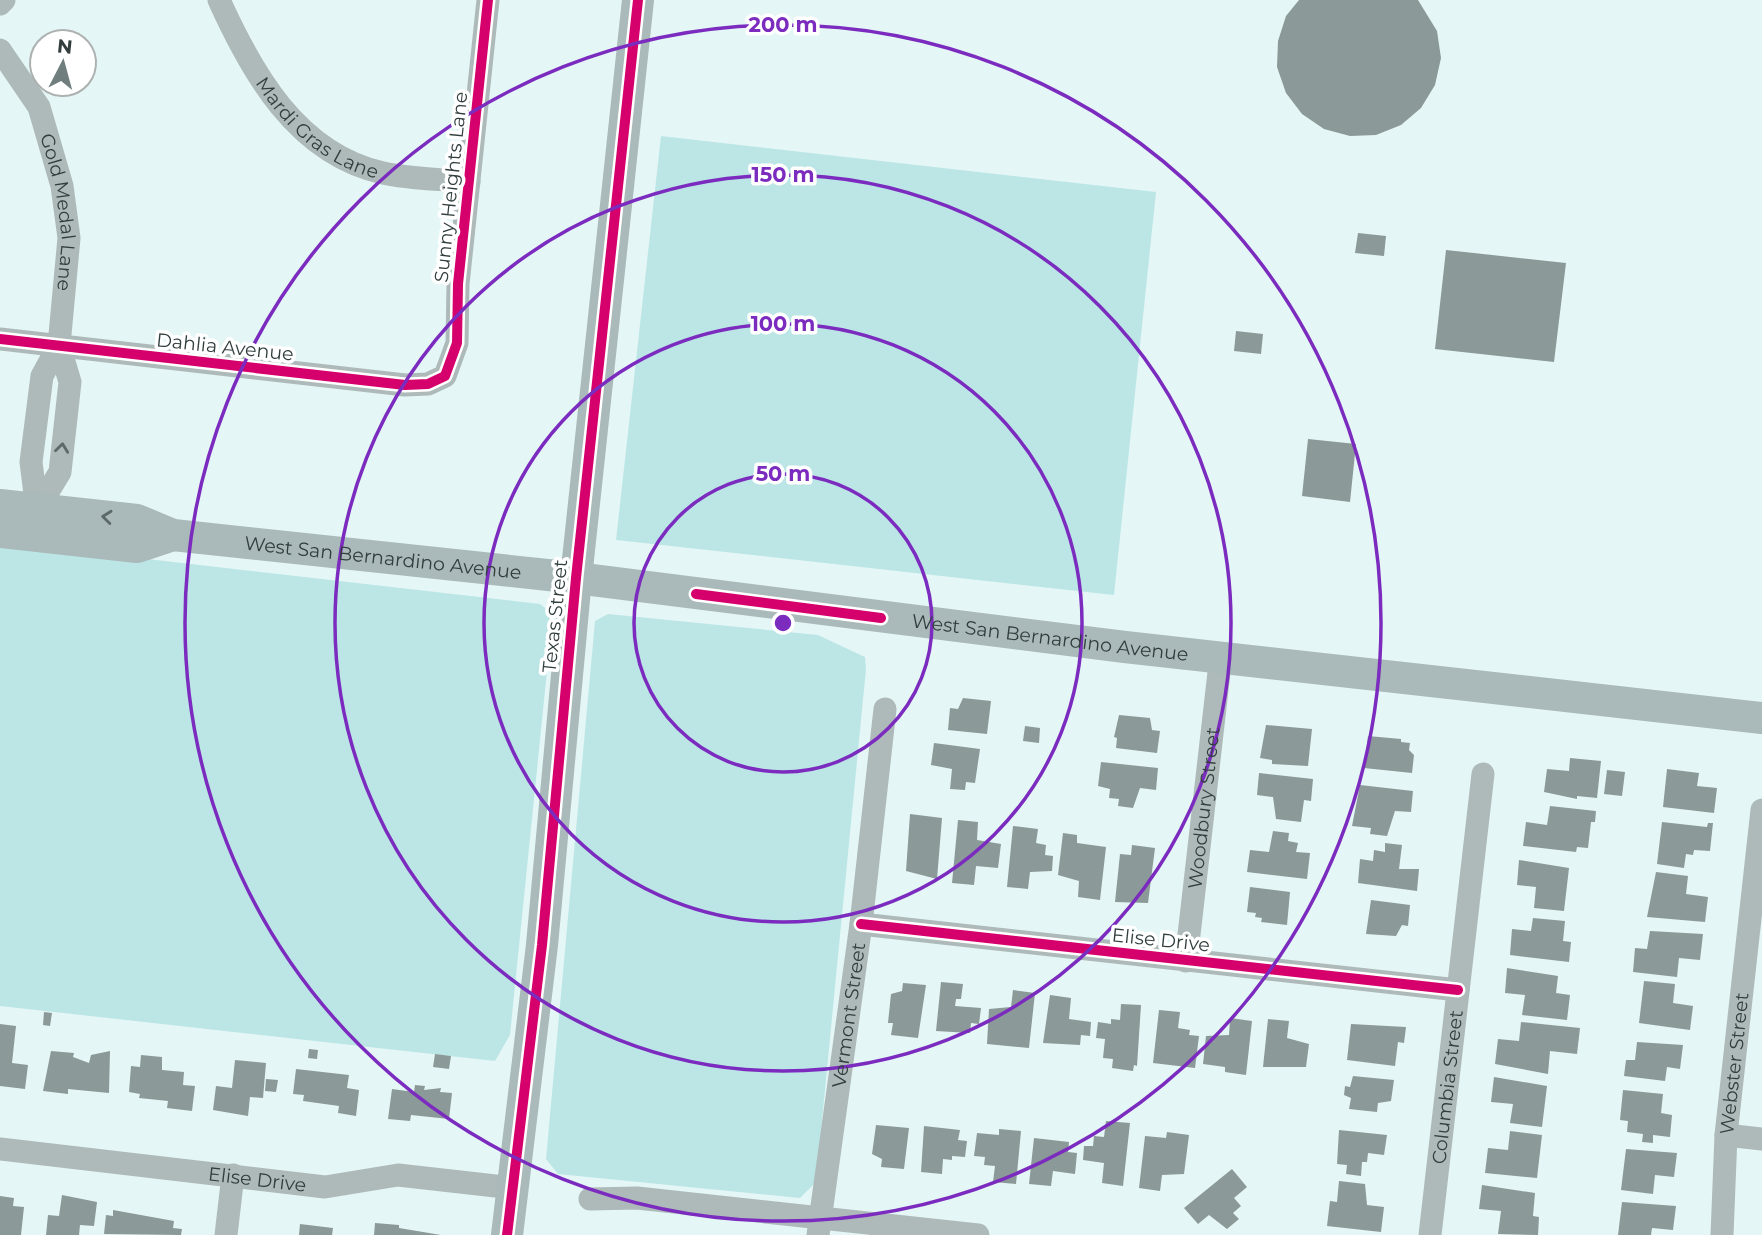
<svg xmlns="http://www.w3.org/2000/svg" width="1762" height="1235" font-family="Montserrat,sans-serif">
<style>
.green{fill:#bce6e6}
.building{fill:#8b9998}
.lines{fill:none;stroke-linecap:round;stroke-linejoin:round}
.street{stroke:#aebaba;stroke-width:23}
.secondary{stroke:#aab9b9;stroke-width:32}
.cycleway-casing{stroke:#fff;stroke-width:15}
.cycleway{stroke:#d6006c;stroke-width:10}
.oneway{stroke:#5d6969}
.oneway2{stroke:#5b6968}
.ring{fill:none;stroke:#7b2cbf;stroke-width:3.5}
.labels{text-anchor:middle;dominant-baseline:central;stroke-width:7;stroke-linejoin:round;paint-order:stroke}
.street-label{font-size:19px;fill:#313e3d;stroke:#fff}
.centre{fill:#7b2cbf;stroke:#fff;stroke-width:3.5}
.ring-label{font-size:21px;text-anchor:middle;font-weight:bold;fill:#7b2cbf;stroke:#fff;stroke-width:7;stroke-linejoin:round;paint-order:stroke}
</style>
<rect width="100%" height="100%" fill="#e5f6f6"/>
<path class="green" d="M661 136 1156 192 1114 595 616 540Z
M0 542 540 604 549 611 552 622 510 1035 495 1061 0 1006Z
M608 614 818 635 865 657 866 669 816 1182 800 1198 558 1174 546 1159 595 621Z"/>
<path class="building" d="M1299 0H1418L1437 31 1441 58 1435 85 1421 108 1401 125 1376 135 1350 136 1324 129 1302 114 1286 93 1277 67 1278 41 1286 16Z
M1358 233 1386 236 1384 256 1355 253Z
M1446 250 1566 263 1554 362 1435 349Z
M1236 331 1263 334 1261 354 1234 351Z
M1308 439 1356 444 1350 502 1302 496Z
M963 698 991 701 987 734 948 730 950 708 958 709Z
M1119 715 1150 718 1152 730 1160 731 1157 753 1116 748 1117 738 1114 737Z
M1266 725 1312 729 1308 766 1272 764V760L1260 758Z
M1025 726 1040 728 1039 743 1023 741Z
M1368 736 1401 739V742L1410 743 1409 750 1414 755 1412 773 1364 768Z
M934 743 980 749 975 783 966 782 965 790 950 789 952 769 931 765Z
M1570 758 1601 761 1597 798 1577 796V799L1544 792 1547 769 1569 771Z
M1101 762 1158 768 1156 790 1140 788 1133 808 1118 806 1119 799 1109 798 1110 789 1098 786Z
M1667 769 1699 773 1697 786 1717 788 1714 813 1663 807Z
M1607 770 1625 772 1622 796 1604 794Z
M1259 773 1313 779 1311 801 1304 800 1301 822 1276 819 1273 797 1257 795Z
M1360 785 1413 791 1411 812 1395 811 1387 836 1370 834 1371 828 1352 826Z
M1550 806 1596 811 1595 822H1591L1588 848 1577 847 1576 852 1523 846 1526 822 1547 825Z
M910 814 942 818 937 879 906 871Z
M958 820 978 822 977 840 1001 844 998 868 976 866 974 885 952 883Z
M1662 822 1707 827 1708 823H1713L1710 851 1694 850 1693 855 1686 854 1684 868 1657 864Z
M1013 826 1038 829 1036 843 1046 845 1045 855 1053 856 1052 871 1030 872 1028 889 1007 887Z
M1273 831 1289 833 1288 841 1298 843 1296 852 1310 853 1307 879 1247 872 1250 850 1269 852Z
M1063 833 1077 835V843L1106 847 1100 900 1078 897 1079 881 1058 875Z
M1385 843 1402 845 1399 869H1419L1417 891 1358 883 1360 859 1373 861 1374 850 1385 852Z
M1132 845 1155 848 1148 903 1115 902 1120 854 1131 855Z
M1519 860 1569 868 1564 911 1534 908 1536 887 1517 885Z
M1656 872 1688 876 1686 894 1708 897 1705 922 1647 917Z
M1250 887 1290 892 1287 925 1261 922 1262 918 1255 917 1256 913 1247 912Z
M1371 900 1410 905 1408 926 1402 925 1396 936 1366 934Z
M1533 918 1565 921 1563 941 1571 942 1569 962 1510 955 1512 929 1531 931Z
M1650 931 1703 934 1700 960 1679 958 1677 977 1633 972 1635 948 1647 949Z
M1507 968 1558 976 1556 993 1570 995 1567 1020 1522 1015 1525 995 1505 993Z
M1644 981 1675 984 1673 1003 1693 1006 1690 1030 1639 1023Z
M941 982 963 984 961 999H956L955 1006 981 1008 979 1024 971 1023 970 1033 936 1031Z
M903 983 926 985 918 1038 891 1035 893 1023H888L891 994 902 991Z
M1013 990 1035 993 1029 1048 987 1044 989 1009 1011 1007Z
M1050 995 1071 998 1069 1019 1091 1022 1090 1036 1081 1035 1080 1045 1043 1043Z
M1121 1004 1141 1005 1137 1066 1134 1065 1133 1071 1112 1068 1113 1059 1103 1058 1105 1039 1096 1038 1098 1022 1111 1024V1019L1120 1020Z
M1159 1010 1180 1012 1178 1028 1190 1030 1189 1035 1199 1036 1195 1068 1153 1063Z
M44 1012 52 1013 50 1026 43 1025Z
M1230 1018 1252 1021 1246 1075 1225 1072V1067L1203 1064 1206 1036 1229 1035Z
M1268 1019 1289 1021 1287 1038 1309 1044 1306 1067H1263Z
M1521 1022 1580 1028 1577 1054 1550 1051 1548 1074 1495 1064 1498 1039 1519 1041Z
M0 1024 16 1026 12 1063 28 1065 25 1089 0 1086Z
M1351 1024 1406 1027 1404 1043 1398 1042 1395 1066 1347 1060Z
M1637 1042 1683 1045 1680 1069 1667 1067 1665 1081 1624 1076 1626 1060H1635Z
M309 1049 318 1050 317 1059 308 1058Z
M51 1051 74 1053 73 1057 89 1063 91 1055 110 1051 109 1093 68 1089V1094L43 1091Z
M435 1054 451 1056 449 1069 433 1067Z
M141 1055 162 1057V1070L184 1072 183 1085 195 1086 192 1111 167 1108 168 1101 139 1098 140 1094 129 1092 131 1066 140 1067Z
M235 1060 266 1063 263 1098 250 1097 248 1116 213 1110 216 1086 232 1088Z
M296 1069 349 1075 347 1088 359 1090 356 1116 338 1113 339 1106 303 1101 304 1095 293 1094Z
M1353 1076 1394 1080 1391 1101 1378 1103 1377 1112 1349 1109 1351 1098 1344 1095 1345 1086 1350 1087Z
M1494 1077 1547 1086 1542 1127 1510 1123 1513 1104 1491 1102Z
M266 1079 278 1080 276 1092 265 1091Z
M415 1085 425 1086 424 1090 441 1088 440 1092 452 1093 449 1119 411 1115 410 1121 388 1119 392 1089 414 1092Z
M1623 1090 1663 1094 1661 1113 1672 1115 1670 1137 1653 1135V1143L1642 1142 1643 1134 1627 1132 1628 1121 1620 1120Z
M1106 1121 1130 1123 1123 1186 1102 1183 1104 1163 1083 1160 1084 1146H1093L1094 1136 1104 1137Z
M876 1125 909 1128 904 1169 881 1167 882 1159 872 1154Z
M924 1126 960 1130 958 1140 967 1141 965 1157 952 1156V1160L943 1159 942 1174 921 1172Z
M999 1129 1021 1131 1016 1184 993 1182 995 1166 984 1165 985 1157 974 1156 977 1133 999 1135Z
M1339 1130 1387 1135 1384 1155 1368 1153 1367 1162H1362L1361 1176 1346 1174 1347 1165 1337 1164Z
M1510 1131 1542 1135 1537 1178 1485 1173 1488 1148 1508 1150Z
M1167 1132 1189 1135 1184 1174 1162 1175 1160 1191 1139 1188 1145 1136 1166 1138Z
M1034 1138 1069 1142 1068 1152 1077 1153 1075 1174 1053 1171 1051 1186 1029 1184Z
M1626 1149 1677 1153 1674 1177 1655 1175 1653 1194 1621 1190Z
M1232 1169 1247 1187 1234 1198 1241 1206 1233 1213 1239 1219 1227 1229 1209 1215 1198 1224 1184 1208Z
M1339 1181 1365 1184 1367 1205 1384 1207 1381 1232 1327 1226 1330 1201 1337 1202Z
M1482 1185 1535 1193 1533 1216 1539 1217 1538 1235 1498 1234 1501 1211 1479 1209Z
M62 1195 97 1202 94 1226 80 1225 79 1235H46L48 1215 59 1216Z
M0 1196 14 1198 13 1206 24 1207 21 1235H0Z
M1622 1202 1676 1206 1673 1230 1652 1228 1651 1235H1618Z
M113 1210 174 1221 173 1228 182 1229 181 1235 104 1234 106 1215 113 1216Z
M375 1223 399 1225V1228L441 1235H374Z
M300 1224 333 1228 332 1235H299Z"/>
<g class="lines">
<g class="street">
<path id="s1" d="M219 0C252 73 297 154 383 173 410 179 441 179 469 182"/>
<path d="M0 4 4 0"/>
<path id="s2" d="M0 50 39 107 62 186 69 238 59 345 42 376 31 462 37 510"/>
<path d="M0 339 405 385 428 384 445 376 457 343 458 284 488 0"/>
<path d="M37 510 60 472 70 382 59 345"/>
<path d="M861 924 1458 990"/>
<path id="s3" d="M1186 961 1221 655"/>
<path d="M1726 1135 1762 1139"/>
<path id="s4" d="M0 1149 325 1187 398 1175 513 1188"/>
<path d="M590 1199 637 1198 978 1235"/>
<path d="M226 1235 233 1175"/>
<path id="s5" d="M818 1235 861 924 885 709"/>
<path id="s6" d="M1430 1235 1483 774"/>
<path id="s7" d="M1722 1235 1726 1135 1762 810"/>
</g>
<g class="secondary">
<path id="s8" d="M0 505 137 520 173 535 576 578 1125 647 1762 718"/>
<path d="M0 532 137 547 173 535"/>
<path d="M507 1235 542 945 576 578 638 0"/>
</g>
<g class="cycleway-casing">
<path id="cycleway" d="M0 339 405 385 428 384 445 376 457 343 458 284 488 0
M696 594 881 618
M861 924 1458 990
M507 1235 542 945 576 578 638 0"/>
</g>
<use href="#cycleway" class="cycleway"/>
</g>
<defs><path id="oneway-chevron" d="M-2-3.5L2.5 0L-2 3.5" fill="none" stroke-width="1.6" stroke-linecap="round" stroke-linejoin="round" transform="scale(1.75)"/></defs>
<use class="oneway" href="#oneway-chevron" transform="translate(62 448) rotate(-83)"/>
<use class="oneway2" href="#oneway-chevron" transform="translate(107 517) rotate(-174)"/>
<g class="ring">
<circle cx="783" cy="623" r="149"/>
<circle cx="783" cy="623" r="299"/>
<circle cx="783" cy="623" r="448"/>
<circle cx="783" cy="623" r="598"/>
</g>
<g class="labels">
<g class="street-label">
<text stroke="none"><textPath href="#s1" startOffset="166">Mardi Gras Lane</textPath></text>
<text transform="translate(451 187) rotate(-84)">Sunny Heights Lane</text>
<text stroke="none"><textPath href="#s2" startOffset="177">Gold Medal Lane</textPath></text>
<text transform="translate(225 347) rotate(6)">Dahlia Avenue</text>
<text stroke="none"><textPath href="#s8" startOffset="388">West San Bernardino Avenue</textPath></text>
<text transform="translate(555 616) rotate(-84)">Texas Street</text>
<text stroke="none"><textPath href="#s8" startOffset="1060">West San Bernardino Avenue</textPath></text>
<text stroke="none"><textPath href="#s3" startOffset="154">Woodbury Street</textPath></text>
<text transform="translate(1161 940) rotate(6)">Elise Drive</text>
<text stroke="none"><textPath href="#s5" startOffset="222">Vermont Street</textPath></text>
<text stroke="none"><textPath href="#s7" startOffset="172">Webster Street</textPath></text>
<text stroke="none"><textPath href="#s6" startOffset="149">Columbia Street</textPath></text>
<text stroke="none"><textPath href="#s4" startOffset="259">Elise Drive</textPath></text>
</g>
</g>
<circle cx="783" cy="623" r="10" class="centre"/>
<g class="ring-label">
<text x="783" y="32">200 m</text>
<text x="783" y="182">150 m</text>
<text x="783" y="331">100 m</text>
<text x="783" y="481">50 m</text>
</g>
<g transform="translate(63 63) rotate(6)"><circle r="33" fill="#ffffff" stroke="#adb2b1" stroke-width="2"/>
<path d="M0-5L12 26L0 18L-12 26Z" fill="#707e7e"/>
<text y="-10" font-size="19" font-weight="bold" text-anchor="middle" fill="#313e3d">N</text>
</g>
</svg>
